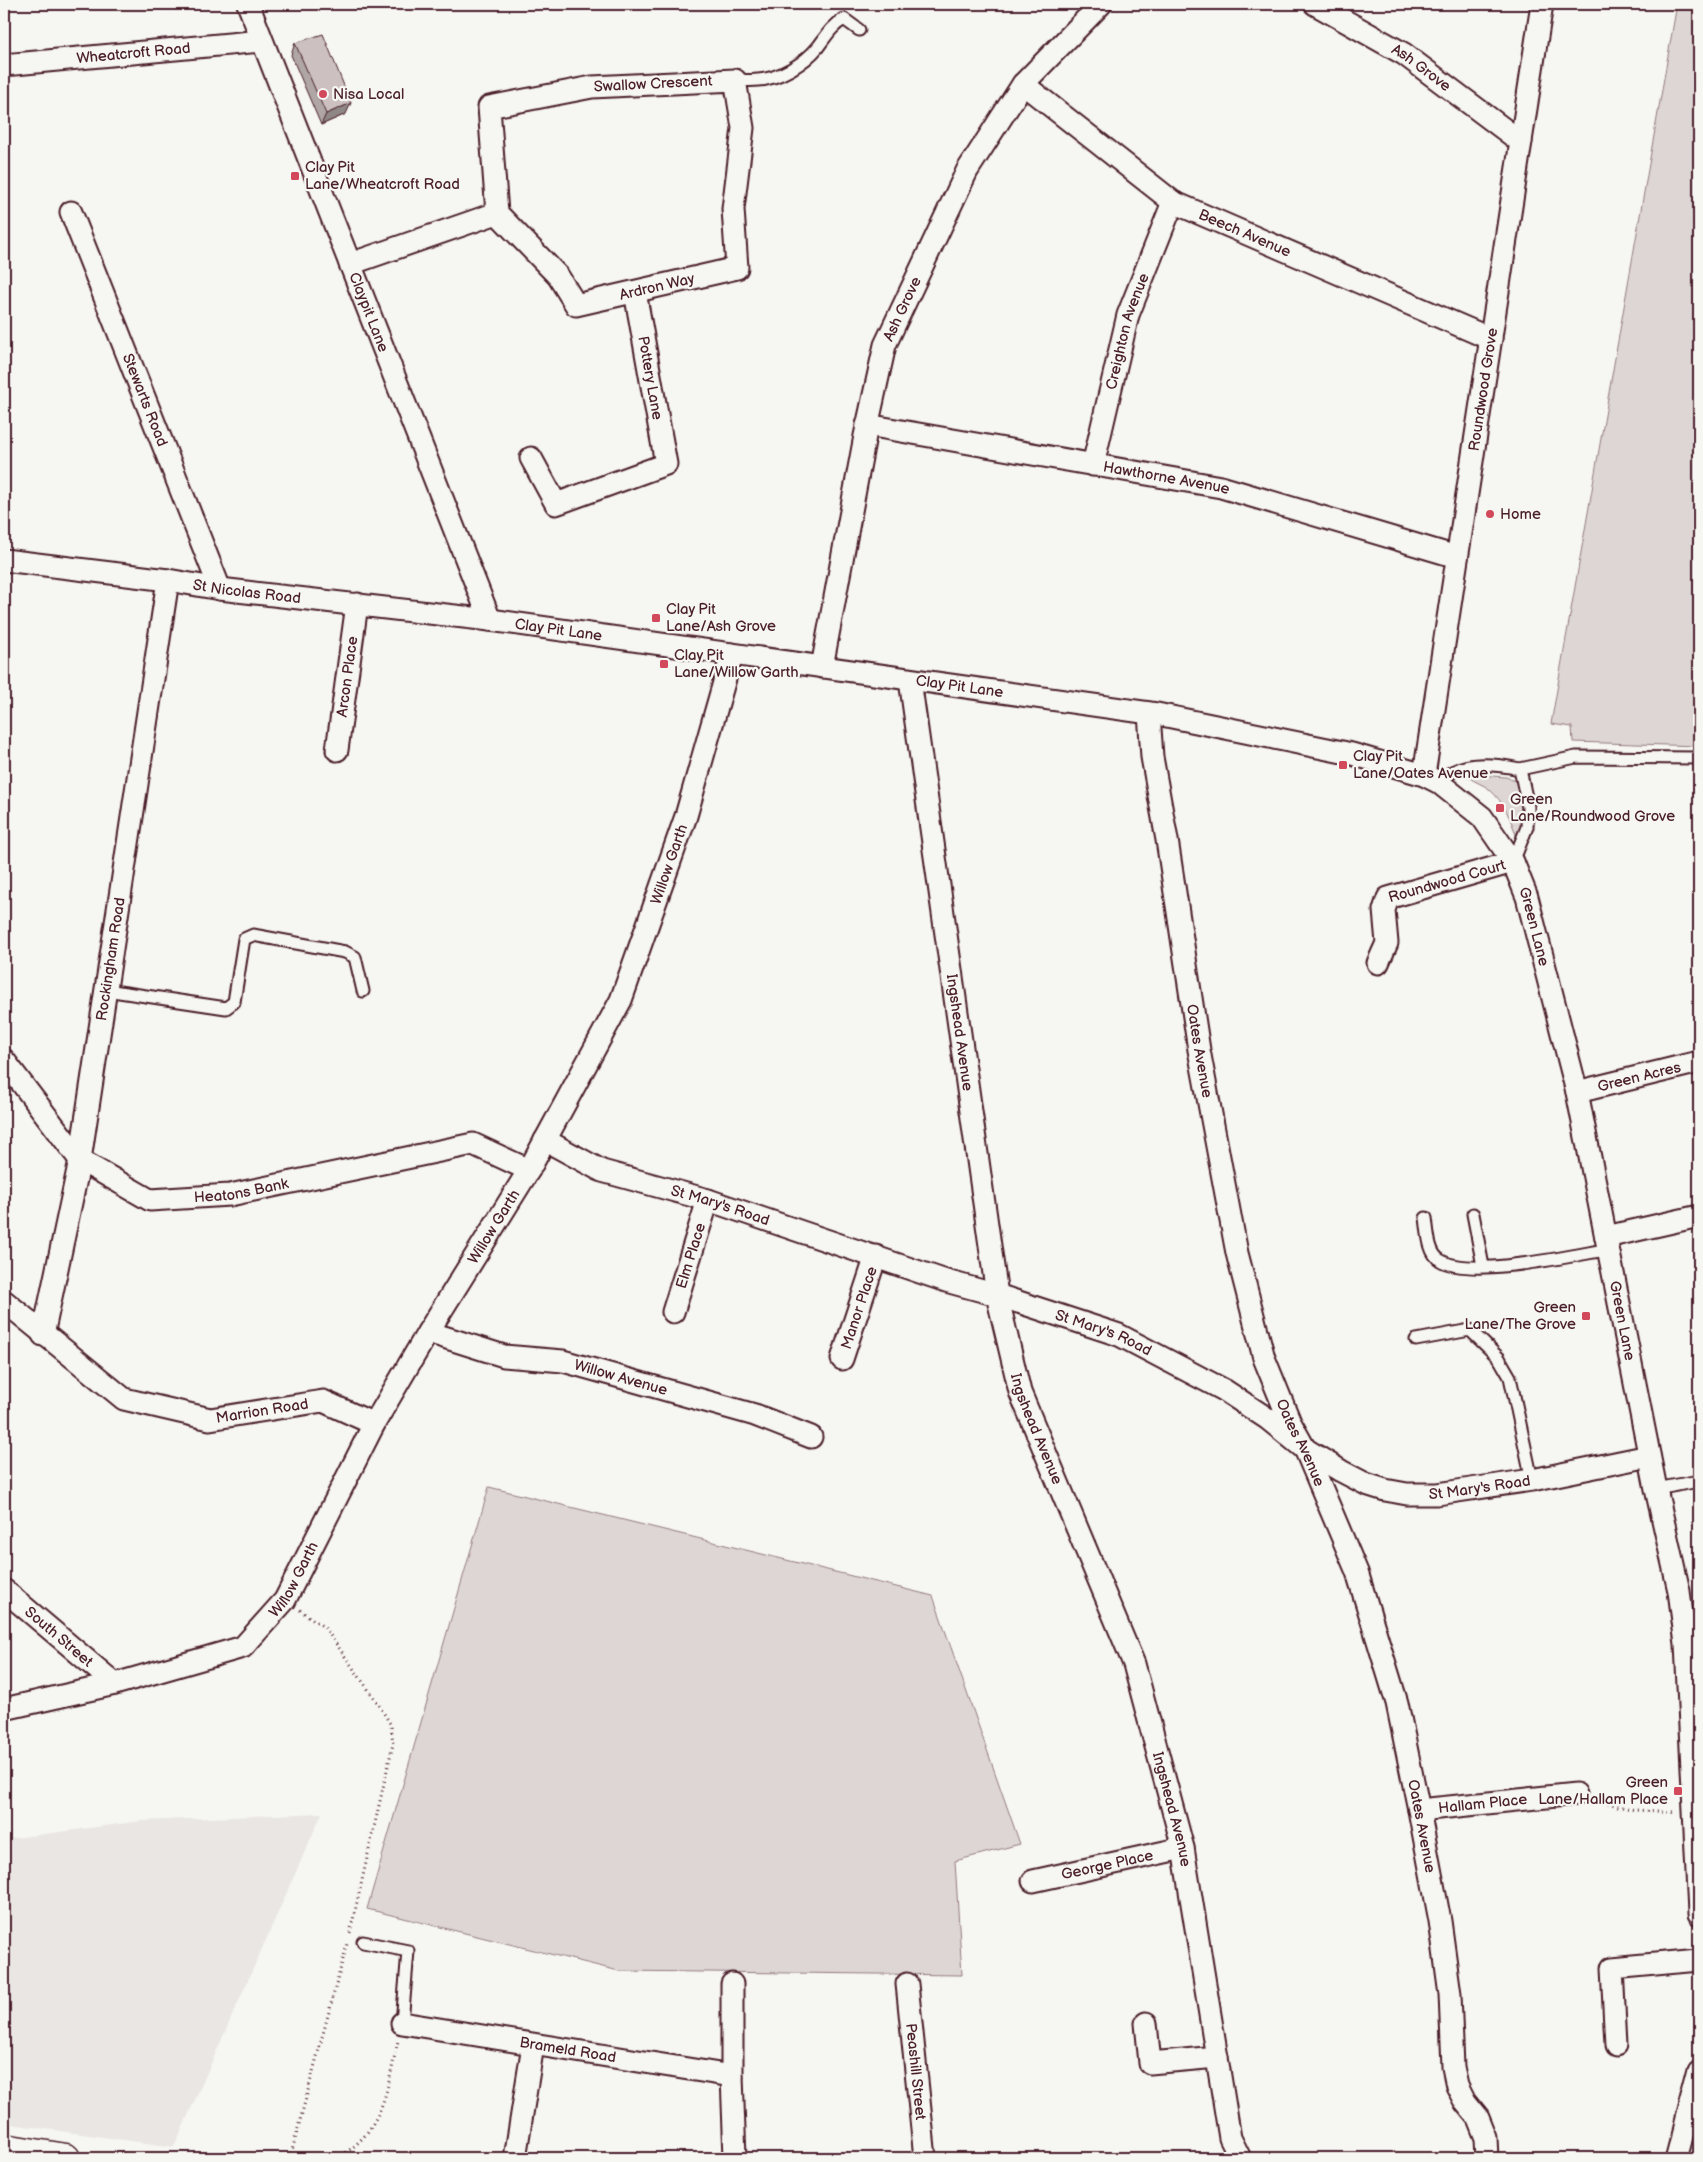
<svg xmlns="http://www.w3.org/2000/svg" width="1703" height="2162" font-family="'Balsamiq Sans',sans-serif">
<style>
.built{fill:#e9e6e3}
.green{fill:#ddd6d5;stroke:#947a80}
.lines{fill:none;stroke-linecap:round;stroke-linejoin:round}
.lane-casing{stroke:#4a1f2b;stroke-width:15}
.street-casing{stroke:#4a1f2b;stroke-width:25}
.primary-casing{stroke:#4a1f2b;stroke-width:31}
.path{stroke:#4a1f2b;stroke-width:3;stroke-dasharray:1 4;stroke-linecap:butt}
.lane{stroke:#f6f6f2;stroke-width:11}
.street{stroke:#f6f6f2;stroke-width:21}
.primary{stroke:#f6f6f2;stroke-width:28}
.wall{fill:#afa6a5;stroke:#4a1f2b}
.shaded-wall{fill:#8f8786;stroke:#4a1f2b}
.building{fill:#ccc1c0;stroke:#4a1f2b}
.poi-dot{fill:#d1495b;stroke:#f6f6f2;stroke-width:2}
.labels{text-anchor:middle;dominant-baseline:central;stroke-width:4.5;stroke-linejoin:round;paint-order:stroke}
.street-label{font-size:15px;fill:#4a1f2b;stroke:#f6f6f2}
.poi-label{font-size:15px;fill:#4a1f2b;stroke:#f6f6f2;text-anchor:start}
</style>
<rect width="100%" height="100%" fill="#f6f6f2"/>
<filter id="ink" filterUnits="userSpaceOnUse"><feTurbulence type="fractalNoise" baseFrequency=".02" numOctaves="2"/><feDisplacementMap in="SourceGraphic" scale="10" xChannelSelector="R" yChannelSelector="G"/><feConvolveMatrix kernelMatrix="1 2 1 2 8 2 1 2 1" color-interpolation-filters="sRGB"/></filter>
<g filter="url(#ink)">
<path class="built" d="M322 1813 174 2147 4 2123V1841L8 1839 142 1821Z"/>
<path class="green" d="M1677 4H1699V746L1573 742 1572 727 1551 724Z
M1465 774 1506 777 1515 781 1519 789 1523 829 1517 838C1511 819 1504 802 1489 789 1481 783 1473 782 1465 774Z
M489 1487 933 1596 1020 1844 955 1861 962 1975 619 1971 367 1909Z"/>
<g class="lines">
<g class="lane-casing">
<path id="lane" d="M735 80C742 80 751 81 758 80 779 79 805 63 818 47 827 35 832 26 844 19L859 30
M1438 782C1443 778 1448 774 1454 771 1472 761 1501 765 1520 769
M1513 862 1527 827 1528 807 1520 769 1576 757 1699 758
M106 990 226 1008 234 1002 244 939 253 935 345 952 355 957 363 991
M1473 1214 1483 1266
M1426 1218C1428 1231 1428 1253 1440 1260 1470 1279 1574 1255 1610 1249
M1416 1340 1470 1330 1499 1358 1510 1377 1532 1480
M1656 1489 1699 1481
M363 1942 408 1951 402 2023"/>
</g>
<g class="street-casing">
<g id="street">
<path id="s1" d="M248 4 490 620"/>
<path id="s2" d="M1315 4 1404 54 1521 142"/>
<path id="s3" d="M4 65 262 41"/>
<path d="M735 80 743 128 733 209 737 268 576 305 558 276 497 213 489 107 592 87Z"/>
<path id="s4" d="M1023 84 1173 202 1491 339"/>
<path id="s5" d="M71 212 220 589"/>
<path d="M350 264 497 213"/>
<path id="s6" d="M867 425 1221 487 1457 557"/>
<path d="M531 458 556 504 666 464 635 292"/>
<path id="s7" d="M1093 465 1128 315 1173 202"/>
<path id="s8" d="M4 560 168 580 220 589 490 620 1157 714 1352 754 1424 775 1438 782 1482 817 1513 862 1527 897 1577 1092 1656 1489 1679 1591 1686 1644 1699 1914"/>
<path id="s9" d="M822 667 865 436 885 345 967 171 1023 84 1101 4"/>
<path id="s10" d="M910 680 997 1295 1020 1392 1134 1664 1183 1848 1230 2138 1240 2158"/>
<path id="s11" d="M1149 713 1152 757 1167 840 1199 1050 1237 1253 1264 1358 1290 1422 1305 1449 1357 1572 1397 1703 1419 1810 1440 1921 1450 1994 1453 2067 1457 2086 1465 2102 1478 2118 1486 2138 1487 2158"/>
<path id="s12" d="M337 750 357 604"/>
<path id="s13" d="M1424 775 1542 4"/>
<path id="s14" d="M1378 963 1387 943 1384 910 1388 898 1513 862"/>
<path id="s15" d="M4 1060 80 1160 150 1200 230 1195 473 1144 529 1170"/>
<path id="s16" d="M1577 1092 1699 1062"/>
<path id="s17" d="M545 1140 602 1171 708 1200 946 1281 997 1295 1119 1335 1224 1390 1268 1419 1305 1449 1341 1471 1366 1484 1385 1490 1407 1494H1437L1532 1480 1649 1456"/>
<path d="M1606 1237 1699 1216"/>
<path id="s18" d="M4 1301 124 1399 210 1419 323 1401 374 1424"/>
<path id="s19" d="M673 1312 708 1200"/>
<path id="s20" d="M428 1332 504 1356 563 1361 755 1415 811 1437"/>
<path id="s21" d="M43 1335 80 1160 168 580"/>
<path id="s22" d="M842 1359 876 1256"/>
<path id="s23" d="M4 1590 115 1684"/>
<path id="s24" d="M4 1709 115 1684 243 1647 285 1600 374 1424 428 1332 529 1170 621 1000 686 816 732 654"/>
<path id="s25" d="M1419 1810 1576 1794"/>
<path id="s26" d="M1033 1881 1183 1848"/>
<path d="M732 1984V2076L735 2158"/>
<path id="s27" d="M907 1984 925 2158"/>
<path id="s28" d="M402 2023 732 2076"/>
<path d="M1146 2023 1150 2063 1217 2057"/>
<path d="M1616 2045 1612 1968 1699 1960"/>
<path d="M515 2158 533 2045"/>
<path d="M1676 2158 1699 2070"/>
</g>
</g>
<g class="primary-casing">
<path id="primary" d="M4 2148 66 2158"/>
</g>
<path class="path" d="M300 1610 325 1628 377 1702 391 1725 393 1744 350 1933
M1593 1800 1635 1810 1676 1812
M291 2155 315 2158
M290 2158 347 1944
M337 2158C384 2132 387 2088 398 2041"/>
<use href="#lane" class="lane"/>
<use href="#street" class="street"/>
<use href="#primary" class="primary"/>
</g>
<path class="wall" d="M295 43 346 114 321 125 291 55Z"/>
<path class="shaded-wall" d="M351 103 346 114 321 125 326 114Z"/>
<path class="building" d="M323 34 351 103 326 114 295 43Z"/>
</g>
<g class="poi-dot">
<circle cx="323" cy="94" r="5"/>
<rect x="290" y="171" width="10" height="10" rx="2.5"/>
<circle cx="1490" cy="514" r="5"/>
<rect x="651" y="613" width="10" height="10" rx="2.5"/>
<rect x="659" y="659" width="10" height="10" rx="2.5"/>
<rect x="1338" y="760" width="10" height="10" rx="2.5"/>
<rect x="1495" y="803" width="10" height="10" rx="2.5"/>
<rect x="1581" y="1311" width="10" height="10" rx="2.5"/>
<rect x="1673" y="1786" width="10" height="10" rx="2.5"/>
</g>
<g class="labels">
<g class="street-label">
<text stroke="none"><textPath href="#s3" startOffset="130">Wheatcroft Road</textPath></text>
<text stroke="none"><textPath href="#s2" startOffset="124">Ash Grove</textPath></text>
<text transform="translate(653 84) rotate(-3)">Swallow Crescent</text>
<text stroke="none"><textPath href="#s4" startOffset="269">Beech Avenue</textPath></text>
<text transform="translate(657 287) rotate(-13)">Ardron Way</text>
<text stroke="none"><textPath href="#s9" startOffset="368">Ash Grove</textPath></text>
<text stroke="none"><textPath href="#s1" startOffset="331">Claypit Lane</textPath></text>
<text stroke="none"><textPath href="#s7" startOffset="138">Creighton Avenue</textPath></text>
<text transform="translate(650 378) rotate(80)">Pottery Lane</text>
<text stroke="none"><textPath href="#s13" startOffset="390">Roundwood Grove</textPath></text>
<text stroke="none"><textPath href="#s5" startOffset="202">Stewarts Road</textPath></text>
<text stroke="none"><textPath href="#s6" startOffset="304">Hawthorne Avenue</textPath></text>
<text stroke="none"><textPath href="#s8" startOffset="245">St Nicolas Road</textPath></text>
<text stroke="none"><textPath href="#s8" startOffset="559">Clay Pit Lane</textPath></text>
<text stroke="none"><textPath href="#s12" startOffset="74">Arcon Place</textPath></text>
<text stroke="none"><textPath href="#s8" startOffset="964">Clay Pit Lane</textPath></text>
<text stroke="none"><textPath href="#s24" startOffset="1142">Willow Garth</textPath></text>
<text stroke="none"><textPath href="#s14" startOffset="129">Roundwood Court</textPath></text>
<text stroke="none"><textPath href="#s8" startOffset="1632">Green Lane</textPath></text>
<text stroke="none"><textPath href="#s21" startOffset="382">Rockingham Road</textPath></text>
<text stroke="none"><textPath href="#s10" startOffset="356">Ingshead Avenue</textPath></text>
<text stroke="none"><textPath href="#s11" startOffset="342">Oates Avenue</textPath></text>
<text stroke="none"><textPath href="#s16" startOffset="64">Green Acres</textPath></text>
<text stroke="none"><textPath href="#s15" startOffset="298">Heatons Bank</textPath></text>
<text stroke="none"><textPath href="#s17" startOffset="188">St Mary's Road</textPath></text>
<text stroke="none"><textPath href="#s24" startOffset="738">Willow Garth</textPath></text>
<text stroke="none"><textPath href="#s19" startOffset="59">Elm Place</textPath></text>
<text stroke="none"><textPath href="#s22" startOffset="54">Manor Place</textPath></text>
<text stroke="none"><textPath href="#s8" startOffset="2036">Green Lane</textPath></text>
<text stroke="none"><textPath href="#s17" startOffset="592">St Mary's Road</textPath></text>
<text stroke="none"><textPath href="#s20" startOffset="199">Willow Avenue</textPath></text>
<text stroke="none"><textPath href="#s18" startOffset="296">Marrion Road</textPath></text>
<text stroke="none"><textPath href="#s10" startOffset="761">Ingshead Avenue</textPath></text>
<text stroke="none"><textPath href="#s11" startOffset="748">Oates Avenue</textPath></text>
<text stroke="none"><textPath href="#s17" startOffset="1012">St Mary's Road</textPath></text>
<text stroke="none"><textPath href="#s24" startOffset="332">Willow Garth</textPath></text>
<text stroke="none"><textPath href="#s23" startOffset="72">South Street</textPath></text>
<text stroke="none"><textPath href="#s25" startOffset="64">Hallam Place</textPath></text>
<text stroke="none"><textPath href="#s10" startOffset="1166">Ingshead Avenue</textPath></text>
<text stroke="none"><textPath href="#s11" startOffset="1152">Oates Avenue</textPath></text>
<text stroke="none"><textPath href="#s26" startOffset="76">George Place</textPath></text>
<text stroke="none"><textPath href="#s28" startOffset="168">Brameld Road</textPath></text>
<text stroke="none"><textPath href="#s27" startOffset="88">Peashill Street</textPath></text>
</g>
<g class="poi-label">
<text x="333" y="94">Nisa Local</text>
<text x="305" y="167">Clay Pit<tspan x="305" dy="17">Lane/Wheatcroft Road</tspan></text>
<text x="1500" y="514">Home</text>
<text x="666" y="609">Clay Pit<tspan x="666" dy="17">Lane/Ash Grove</tspan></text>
<text x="674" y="655">Clay Pit<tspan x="674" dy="17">Lane/Willow Garth</tspan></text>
<text x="1353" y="756">Clay Pit<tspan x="1353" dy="17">Lane/Oates Avenue</tspan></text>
<text x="1510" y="799">Green<tspan x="1510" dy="17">Lane/Roundwood Grove</tspan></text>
<text x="1576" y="1307" text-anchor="end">Green<tspan x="1576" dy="17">Lane/The Grove</tspan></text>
<text x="1668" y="1782" text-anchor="end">Green<tspan x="1668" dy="17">Lane/Hallam Place</tspan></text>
</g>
</g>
<rect width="1703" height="2162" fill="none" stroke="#f6f6f2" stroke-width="20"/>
<rect x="10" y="10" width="1683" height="2142" fill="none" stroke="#4a1f2b" stroke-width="2" filter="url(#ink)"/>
</svg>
